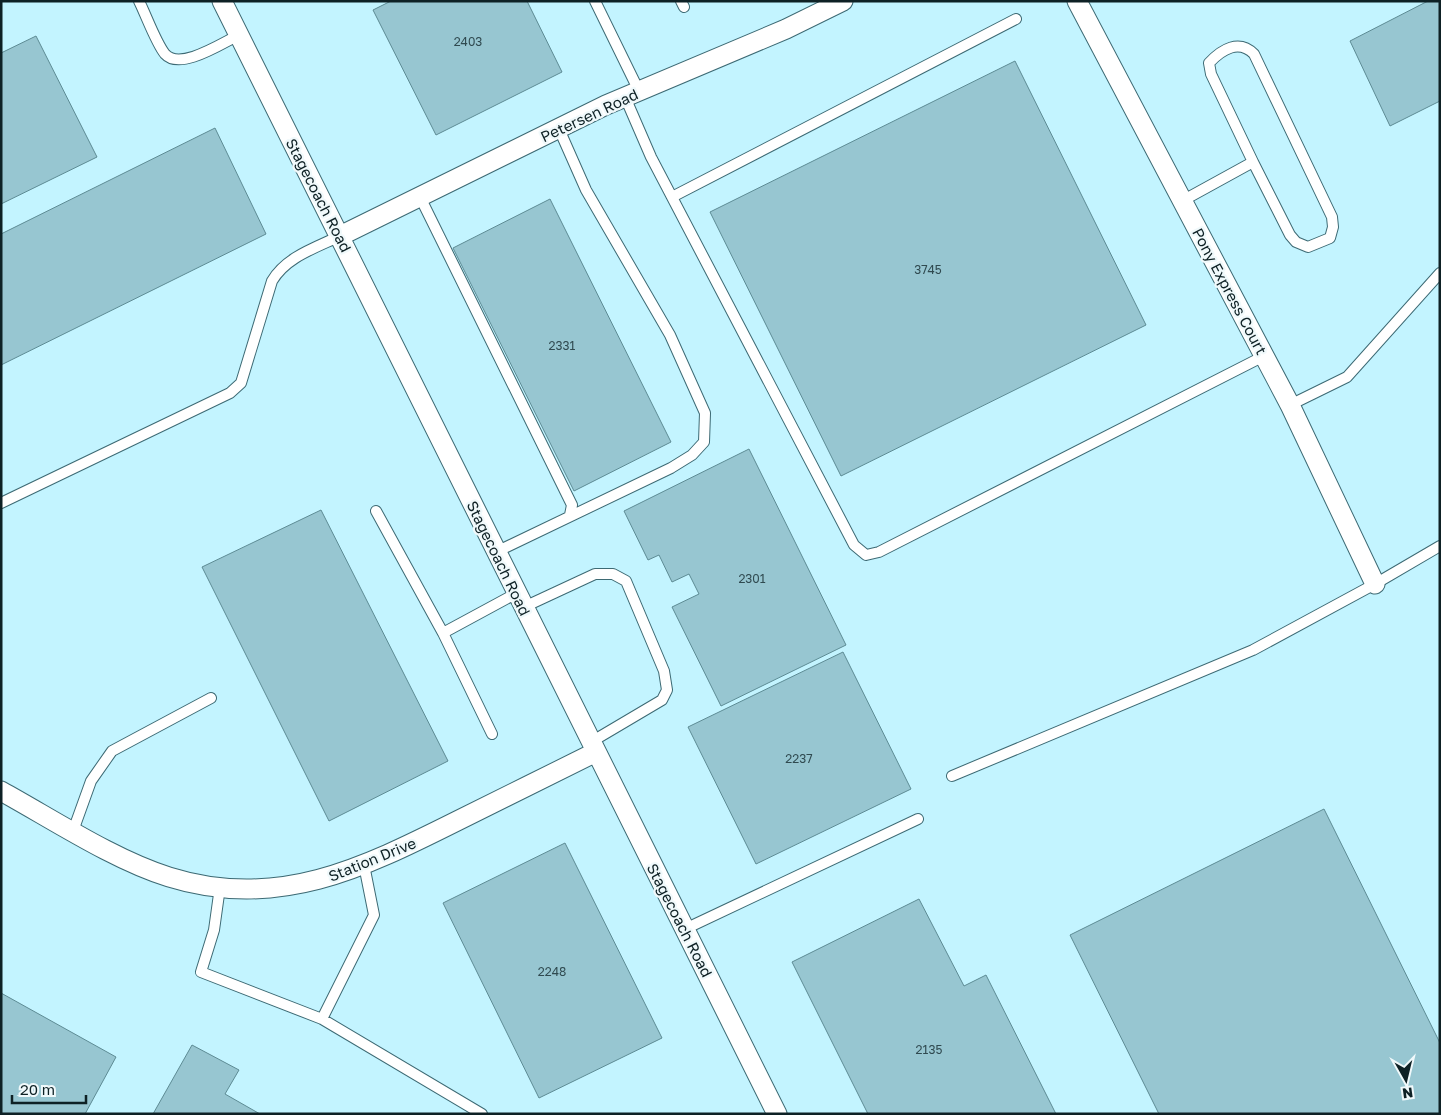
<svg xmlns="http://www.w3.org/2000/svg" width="1441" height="1115" font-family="'Golos Text',sans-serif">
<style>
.building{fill:#97c6d1;stroke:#5d8b94}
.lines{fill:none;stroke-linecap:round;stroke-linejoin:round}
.service-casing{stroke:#3d6a74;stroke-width:12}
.minor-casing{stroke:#3d6a74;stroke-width:21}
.service{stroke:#fff;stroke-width:10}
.minor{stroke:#fff;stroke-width:19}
.labels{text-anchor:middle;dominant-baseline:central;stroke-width:4.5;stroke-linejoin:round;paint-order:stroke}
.number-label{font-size:12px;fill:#304a50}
.street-label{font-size:15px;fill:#0e2125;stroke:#f0f9fb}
</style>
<rect width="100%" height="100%" fill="#c3f4ff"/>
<path class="building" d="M391 1H527L562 72 436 135 373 10Z
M1428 1H1440V101L1390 126 1350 41Z
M36 36 97 157 1 204V53Z
M1015 61 1146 325 841 476 710 212Z
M215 128 266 234 1 365V234Z
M550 199 671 442 574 491 453 248Z
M749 449 846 645 721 706 672 607 699 594 689 574 672 582 659 555 648 560 624 511Z
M321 510 448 761 329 821 202 567Z
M843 652 911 789 756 864 688 727Z
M1324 809 1440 1043V1114H1159L1070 935Z
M565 843 662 1038 539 1098 443 903Z
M919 899 964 986 986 975 1056 1114H868L792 962Z
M1 993 116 1057 85 1114H1Z
M192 1045 239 1070 225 1094 260 1114H153Z"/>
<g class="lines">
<g class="service-casing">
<path id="service" d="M139 1C146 15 156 43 165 54 180 71 222 43 239 35
M595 1 639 91
M681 1 684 7
M625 97 651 157 854 545 866 555 879 552 1264 356
M420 197 572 505 570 515
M672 197 1016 19
M1182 201 1253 162 1211 74 1209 63C1222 49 1239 39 1254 54L1332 217 1333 227 1330 238 1308 247 1296 242 1290 235 1253 162
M1290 405 1347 377 1440 273
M1 503 230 393 241 383 272 281C286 257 315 248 340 236
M376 511 443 633 517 593
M496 552 671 468 692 455 704 442 705 413 670 335 586 190 559 129
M524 607 595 574H613L626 581 664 671 667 690 662 700 591 742
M443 633 492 734
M952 776 1253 650 1375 584 1440 546
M73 831 91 781 112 751 211 698
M364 865 374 915 322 1019 482 1114
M220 887 214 930 201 972 322 1019
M685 929 918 819"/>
</g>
<g class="minor-casing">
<path id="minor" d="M222 1 777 1114
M1077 1 1290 405 1375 584
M340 236 606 105 786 29 843 1
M1 791C52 819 114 860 169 877 277 911 363 868 457 821 503 798 550 775 596 752"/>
</g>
<use href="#service" class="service"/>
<use href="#minor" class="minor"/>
</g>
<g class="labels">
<g class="number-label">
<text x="468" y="41">2403</text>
<text x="928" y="269">3745</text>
<text x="562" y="345">2331</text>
<text x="752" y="578">2301</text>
<text x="799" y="758">2237</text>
<text x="552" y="971">2248</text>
<text x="929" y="1049">2135</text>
</g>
<g class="street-label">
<text transform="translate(589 115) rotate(-25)">Petersen Road</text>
<text transform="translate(319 195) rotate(63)">Stagecoach Road</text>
<text transform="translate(1230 291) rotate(62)">Pony Express Court</text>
<text transform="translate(499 558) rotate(64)">Stagecoach Road</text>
<text transform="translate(372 859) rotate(-22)">Station Drive</text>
<text transform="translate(680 920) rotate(63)">Stagecoach Road</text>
</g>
</g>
<rect width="1441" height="1115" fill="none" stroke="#0e2125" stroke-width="5"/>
<g transform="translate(1406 1080) rotate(172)" stroke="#f0f9fb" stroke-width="4" paint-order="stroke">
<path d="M0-4L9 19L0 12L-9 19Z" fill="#0e2125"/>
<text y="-8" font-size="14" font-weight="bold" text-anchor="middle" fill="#0e2125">N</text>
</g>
<path d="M12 1095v8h74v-8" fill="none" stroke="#0e2125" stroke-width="2.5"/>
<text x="20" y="1095" font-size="15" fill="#0e2125" stroke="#f0f9fb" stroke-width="4" paint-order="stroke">20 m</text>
</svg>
